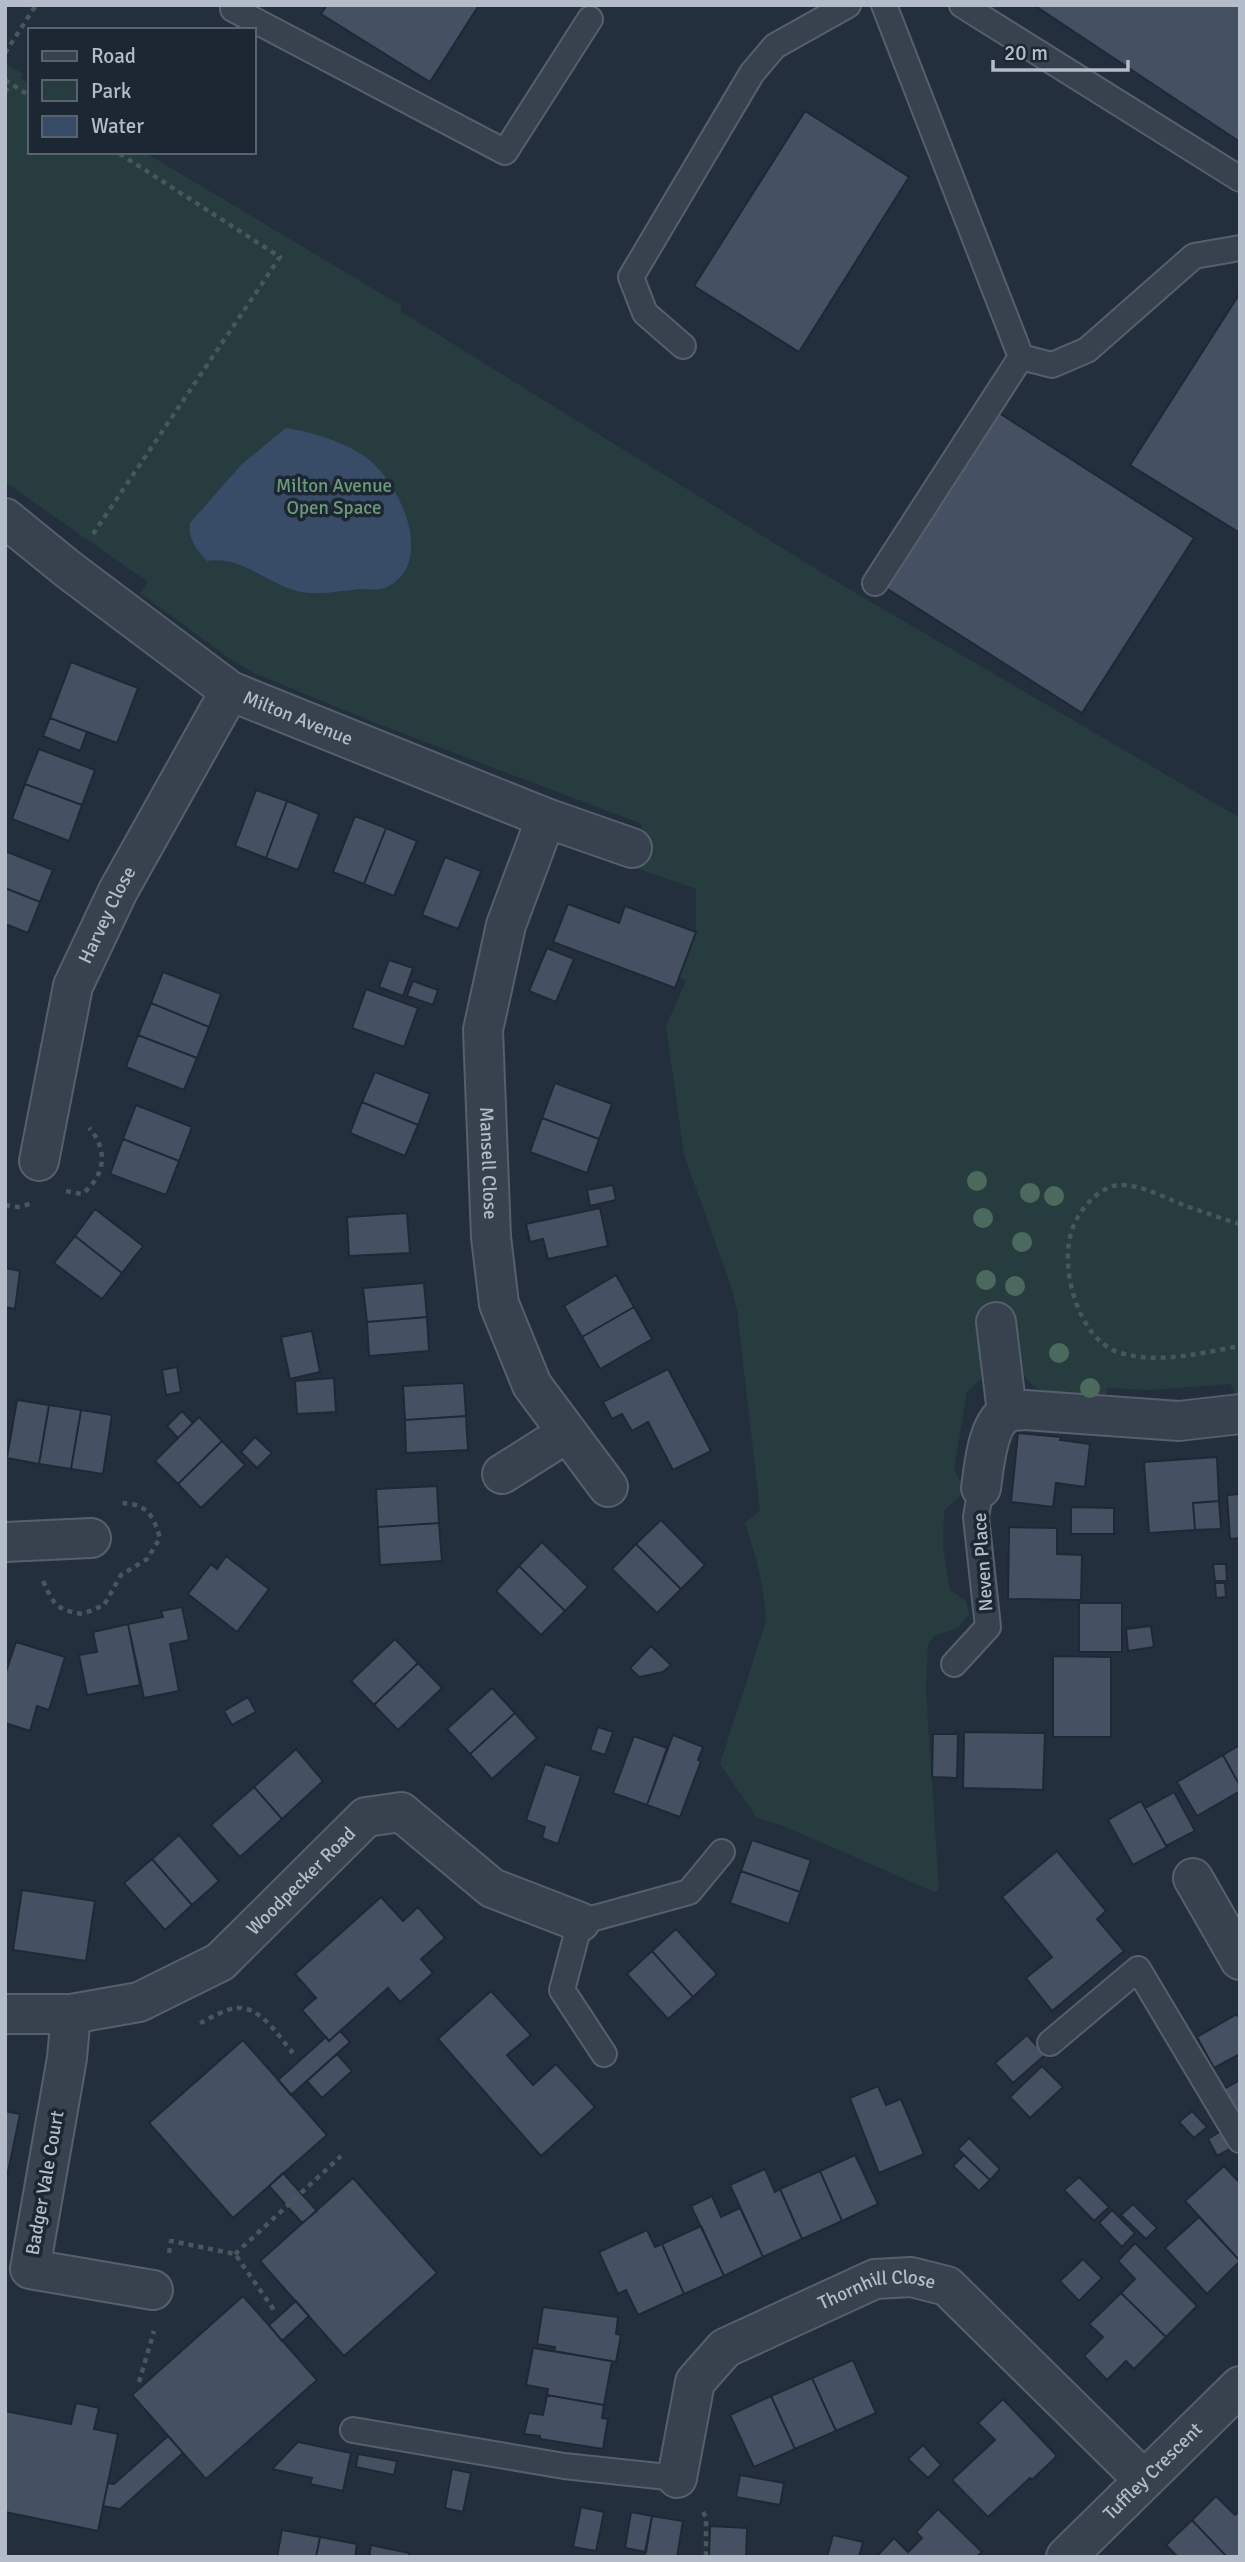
<svg xmlns="http://www.w3.org/2000/svg" width="1245" height="2562" font-family="Signika,sans-serif">
<style>
.green{fill:#263c3f}
.water{fill:#394c67}
.building{fill:#455162;stroke:#1f2835;stroke-width:2}
.lines{fill:none;stroke-linecap:round;stroke-linejoin:round}
.lane-casing{stroke:#565f6c;stroke-width:28}
.street-casing{stroke:#565f6c;stroke-width:42}
.path{stroke:#44595c;stroke-width:4.5;stroke-dasharray:5 5;stroke-linecap:butt}
.lane{stroke:#38414e;stroke-width:24}
.street{stroke:#38414e;stroke-width:38}
.tree{fill:#4b6a5d}
.labels{text-anchor:middle;dominant-baseline:central;stroke-width:7;stroke-linejoin:round;paint-order:stroke}
.park-label{font-size:19px;fill:#6b9a76;stroke:#1d2633}
.street-label{font-size:19px;fill:#b4bcc9;stroke:#1d2633}
</style>
<rect width="100%" height="100%" fill="#242f3e"/>
<path class="green" d="M5 63 23 74 20 78 30 84V152H144L402 306 400 311 837 582 1240 818V1396H1237L1230 1384 1151 1390 1108 1388 1104 1400C1031 1393 1017 1396 1015 1315H979L981 1379 967 1392 954 1470 962 1484 960 1496 944 1511 943 1548 950 1590 966 1601 969 1615 957 1628 934 1636 928 1645 926 1690 939 1889 935 1892 783 1826 757 1818 720 1764 766 1621C764 1587 756 1555 745 1523L760 1510 737 1310 732 1289 684 1155 666 1026 686 981 679 976 696 932V889L634 867 642 824 373 722 254 673 229 658 140 593 148 582 5 482Z"/>
<path class="water" d="M286 428C311 432 338 440 361 454 398 476 438 562 387 587 380 591 368 589 360 589 340 591 318 596 297 591 266 583 241 555 207 561 196 550 188 538 190 523L241 465Z"/>
<path class="building" d="M327 5H479L430 82 321 14Z
M1034 5H1240V142Z
M805 111 909 177 799 352 694 286Z
M1240 293V533L1130 465Z
M999 413 1194 538 1082 713 886 588Z
M71 662 138 688 117 743 50 718Z
M50 718 87 732 80 751 43 736Z
M39 749 95 770 82 805 25 784Z
M25 784 82 805 69 841 12 819Z
M256 790 287 801 266 858 235 846Z
M287 801 319 814 298 870 266 858Z
M355 816 386 828 364 884 333 872Z
M386 828 417 841 394 896 364 884Z
M5 851 53 870 40 902 5 888Z
M445 857 481 871 458 929 422 915Z
M5 888 40 902 28 933 5 924Z
M568 904 619 923 625 906 696 932 675 988 553 942Z
M547 948 574 959 556 1002 529 991Z
M389 960 413 968 403 996 379 987Z
M163 972 221 994 209 1027 151 1003Z
M413 981 438 990 433 1005 407 996Z
M366 989 418 1008 404 1047 352 1028Z
M151 1003 209 1027 197 1058 138 1035Z
M138 1035 197 1058 184 1090 126 1067Z
M375 1072 430 1094 418 1125 362 1102Z
M555 1083 612 1104 599 1139 542 1118Z
M362 1102 418 1125 405 1156 350 1133Z
M136 1105 192 1127 179 1161 123 1139Z
M542 1118 599 1139 587 1173 530 1152Z
M123 1139 179 1161 166 1195 110 1174Z
M613 1185 616 1200 590 1206 587 1190Z
M600 1208 608 1246 548 1259 543 1239 530 1242 526 1224Z
M95 1209 143 1246 122 1273 75 1236Z
M407 1213 410 1253 349 1256 347 1217Z
M75 1236 122 1273 102 1299 54 1263Z
M5 1268 20 1271 15 1309 5 1307Z
M616 1275 634 1307 582 1337 564 1306Z
M424 1283 427 1317 367 1322 363 1288Z
M634 1307 652 1339 600 1369 582 1337Z
M427 1317 429 1351 369 1356 367 1322Z
M312 1331 320 1372 290 1379 281 1337Z
M177 1367 181 1392 166 1395 162 1370Z
M668 1369 711 1451 673 1470 648 1422 632 1431 622 1414 612 1419 603 1402Z
M334 1378 336 1412 297 1414 295 1381Z
M464 1383 466 1416 405 1420 403 1386Z
M17 1400 49 1405 39 1464 7 1458Z
M49 1405 81 1410 71 1469 39 1464Z
M81 1410 112 1415 103 1474 71 1469Z
M182 1411 193 1423 178 1438 167 1426Z
M466 1416 468 1450 406 1453 405 1420Z
M199 1417 222 1441 178 1484 155 1461Z
M1018 1433 1061 1437 1060 1440 1090 1444 1085 1487 1056 1483 1053 1507 1011 1502Z
M255 1437 272 1453 257 1468 241 1452Z
M222 1441 245 1465 201 1508 178 1484Z
M1217 1457 1219 1501 1193 1503 1195 1530 1149 1533 1144 1462Z
M437 1486 439 1523 378 1527 376 1489Z
M1240 1494V1538L1230 1539 1227 1495Z
M1219 1501 1221 1529 1195 1530 1193 1503Z
M1071 1507 1114 1508V1534H1071Z
M661 1520 705 1565 681 1589 636 1544Z
M439 1523 442 1561 380 1565 378 1527Z
M1009 1527 1057 1528V1554L1082 1555 1081 1600 1008 1599Z
M542 1542 588 1587 565 1611 519 1566Z
M636 1544 681 1589 657 1613 612 1569Z
M226 1556 269 1589 237 1632 188 1594 211 1564 217 1569Z
M1213 1564H1226L1227 1581H1215Z
M519 1566 565 1611 541 1635 496 1591Z
M1215 1583H1225L1226 1597 1216 1598Z
M1079 1603H1122V1652H1079Z
M182 1607 189 1640 170 1644 179 1691 144 1698 128 1624 163 1617 161 1611Z
M128 1624 140 1685 87 1695 79 1655 97 1652 93 1632Z
M1151 1626 1154 1647 1128 1651 1126 1629Z
M395 1639 418 1663 374 1705 351 1681Z
M16 1642 65 1657 49 1710 37 1706 30 1731 5 1723V1675Z
M651 1646 671 1665 663 1672 639 1677 630 1668Z
M1053 1656 1111 1657V1737H1053Z
M418 1663 442 1688 398 1730 374 1705Z
M492 1688 515 1713 470 1754 447 1729Z
M248 1697 256 1712 232 1725 224 1711Z
M515 1713 537 1738 492 1779 470 1754Z
M598 1727 613 1732 605 1755 590 1750Z
M964 1732 1045 1733 1043 1790 963 1788Z
M933 1734H958L957 1778 932 1777Z
M673 1735 703 1747 698 1760 701 1761 680 1817 647 1805Z
M634 1736 667 1748 647 1805 613 1793Z
M1240 1745V1786L1223 1755Z
M296 1749 323 1781 282 1819 254 1787Z
M1223 1755 1240 1786V1791L1197 1816 1177 1782Z
M545 1764 581 1776 558 1844 542 1838 545 1827 526 1820Z
M254 1787 282 1819 240 1857 211 1825Z
M1174 1792 1195 1831 1166 1846 1145 1808Z
M1141 1801 1167 1847 1133 1865 1108 1820Z
M179 1835 219 1881 192 1905 152 1859Z
M752 1840 811 1860 800 1892 741 1871Z
M1057 1851 1106 1911 1097 1919 1124 1951 1052 2011 1026 1978 1052 1957 1002 1897Z
M152 1859 192 1905 165 1930 124 1883Z
M741 1871 800 1892 789 1924 730 1903Z
M22 1890 95 1901 86 1961 13 1950Z
M381 1897 403 1921 418 1907 445 1938 421 1959 433 1973 400 2002 388 1988 329 2041 302 2010 316 1998 295 1974Z
M676 1929 717 1974 693 1997 652 1951Z
M652 1951 693 1997 668 2019 627 1974Z
M491 1991 531 2035 507 2055 533 2085 556 2064 595 2107 541 2156 438 2039Z
M1237 2014 1240 2020V2054L1214 2068 1197 2037Z
M340 2031 350 2042 291 2095 278 2080 326 2037 329 2041Z
M1027 2035 1045 2055 1013 2083 995 2063Z
M243 2040 327 2135 233 2218 149 2123Z
M337 2054 352 2071 322 2098 307 2081Z
M1042 2066 1063 2087 1030 2118 1010 2097Z
M1240 2080V2118L1224 2089Z
M878 2086 886 2105 901 2099 924 2154 879 2173 850 2098Z
M5 2111 20 2114 5 2186Z
M1192 2111 1207 2127 1194 2138 1179 2122Z
M1221 2131 1230 2149 1217 2156 1208 2139Z
M969 2138 1000 2169 990 2180 958 2149Z
M855 2155 878 2204 842 2221 820 2171Z
M964 2155 990 2180 979 2191 953 2166Z
M1224 2166 1240 2183V2261L1185 2201Z
M765 2169 775 2192 780 2189 802 2239 763 2257 730 2185Z
M820 2171 842 2221 802 2239 780 2189Z
M283 2173 317 2211 302 2223 269 2186Z
M1079 2177 1109 2207 1094 2221 1064 2190Z
M353 2178 437 2273 344 2356 260 2261Z
M712 2196 721 2217 740 2208 763 2257 724 2276 691 2206Z
M1133 2204 1157 2228 1146 2239 1121 2215Z
M1112 2210 1135 2233 1122 2247 1099 2223Z
M1199 2217 1240 2261 1207 2294 1165 2248Z
M701 2226 724 2276 684 2294 662 2244Z
M647 2230 655 2247 662 2244 684 2294 638 2315 626 2290 618 2294 599 2252Z
M1135 2243 1197 2306 1166 2337 1121 2293 1135 2279 1118 2261Z
M1083 2259 1102 2278 1079 2301 1060 2281Z
M1121 2293 1166 2337 1134 2369 1126 2361 1107 2380 1084 2356 1103 2337 1089 2324Z
M243 2296 317 2380 206 2479 132 2395Z
M296 2301 309 2316 282 2341 269 2325Z
M543 2307 618 2317 616 2334 621 2335 616 2362 554 2351 555 2347 537 2344Z
M533 2348 612 2361 604 2405 547 2395 548 2389 526 2385Z
M853 2360 876 2413 836 2431 812 2378Z
M812 2378 836 2431 795 2449 771 2396Z
M547 2395 604 2405 602 2418 608 2419 603 2449 540 2439V2436L524 2434 529 2413 543 2415Z
M771 2396 795 2449 754 2467 730 2415Z
M1003 2399 1057 2456 1032 2480 1030 2478 988 2517 952 2480 995 2440 978 2423Z
M76 2403 99 2408 94 2429 118 2434 98 2531 5 2512V2411L71 2424Z
M168 2436 183 2453 120 2509 103 2506 108 2483 114 2484Z
M298 2442 351 2453 343 2491 310 2484 312 2478 272 2469Z
M923 2445 941 2465 928 2478 908 2459Z
M358 2454 397 2461 394 2475 356 2467Z
M452 2469 471 2473 463 2512 445 2508Z
M740 2475 784 2483 780 2505 736 2497Z
M1216 2496 1235 2515 1240 2511V2557H1227L1192 2520Z
M581 2507 604 2512 596 2551 573 2547Z
M938 2509 982 2552 977 2557H876L894 2538 908 2552 922 2538 916 2532Z
M631 2512 652 2516 646 2552 625 2548Z
M652 2516 683 2521 677 2557H644Z
M1192 2520 1227 2557H1178L1166 2545Z
M710 2526 747 2528 746 2557H709Z
M282 2530 320 2537 316 2557H277Z
M833 2535 863 2542 859 2557H827Z
M320 2537 357 2544 355 2557H316Z
M371 2545 409 2553V2557H369Z"/>
<g class="lines">
<g class="lane-casing">
<path id="lane" d="M235 5 233 9 505 152 590 19
M884 5 1021 357 1052 365 1087 350 1194 256 1240 248
M962 5 1240 179
M683 346 645 313 631 277 752 73 775 46 848 5
M875 583 1021 357
M954 1664 988 1627 976 1517 981 1488
M1050 2043 1138 1969 1240 2140
M604 2054 562 1990 580 1922 689 1892 722 1852
M353 2430 564 2466 677 2478"/>
</g>
<g class="street-casing">
<g id="street">
<path id="s1" d="M5 518 69 570 230 691 546 818 632 848"/>
<path id="s2" d="M546 818 506 925 483 1030 491 1237 499 1304 532 1385 608 1487"/>
<path id="s3" d="M39 1161 73 986 118 891 230 691"/>
<path d="M996 1322 1007 1412"/>
<path d="M502 1474 567 1433"/>
<path d="M981 1488C984 1468 987 1421 1009 1412 1013 1410 1021 1411 1025 1410L1179 1421 1240 1414"/>
<path d="M5 1542 91 1538"/>
<path d="M1193 1878 1240 1960"/>
<path id="s4" d="M5 2014H71L139 2002 220 1962 366 1817 401 1812 492 1888 580 1922"/>
<path d="M71 2014 67 2058 30 2269 153 2290"/>
<path id="s5" d="M677 2478 695 2382 725 2348 875 2279 911 2277 947 2286 1144 2480"/>
<path id="s6" d="M1066 2557 1240 2386"/>
</g>
</g>
<path class="path" d="M5 53 36 5
M5 80 30 96
M5 92 11 84
M93 534 280 257 117 152
M66 1191 82 1194C105 1176 109 1150 89 1128
M5 1205 19 1207 33 1203
M1240 1224C1223 1219 1206 1213 1189 1207 1166 1199 1143 1184 1118 1185 1108 1186 1098 1193 1091 1200 1084 1207 1077 1217 1073 1227 1058 1264 1077 1338 1118 1352 1157 1365 1201 1353 1240 1346
M43 1581C54 1604 55 1610 83 1614L104 1605 121 1575 147 1559 160 1538C152 1512 146 1503 117 1503
M200 2023C211 2018 225 2009 237 2008 261 2006 279 2037 293 2053
M169 2253 171 2241 235 2254 274 2310
M235 2254 341 2156
M139 2382 154 2331
M703 2512 706 2517V2557"/>
<use href="#lane" class="lane"/>
<use href="#street" class="street"/>
</g>
<g class="tree">
<circle cx="977" cy="1181" r="10"/>
<circle cx="1030" cy="1193" r="10"/>
<circle cx="1054" cy="1196" r="10"/>
<circle cx="983" cy="1218" r="10"/>
<circle cx="1022" cy="1242" r="10"/>
<circle cx="986" cy="1280" r="10"/>
<circle cx="1015" cy="1286" r="10"/>
<circle cx="1059" cy="1353" r="10"/>
<circle cx="1090" cy="1388" r="10"/>
</g>
<g class="labels">
<g class="park-label">
<text x="334" y="486">Milton Avenue<tspan x="334" dy="22">Open Space</tspan></text>
</g>
<g class="street-label">
<text stroke="none"><textPath href="#s1" startOffset="357">Milton Avenue</textPath></text>
<text stroke="none"><textPath href="#s3" startOffset="257">Harvey Close</textPath></text>
<text stroke="none"><textPath href="#s2" startOffset="355">Mansell Close</textPath></text>
<text transform="translate(983 1562) rotate(-94)">Neven Place</text>
<text stroke="none"><textPath href="#s4" startOffset="340">Woodpecker Road</textPath></text>
<text transform="translate(45 2183) rotate(-80)">Badger Vale Court</text>
<text stroke="none"><textPath href="#s5" startOffset="308">Thornhill Close</textPath></text>
<text stroke="none"><textPath href="#s6" startOffset="122">Tuffley Crescent</textPath></text>
</g>
</g>
<rect width="1245" height="2562" fill="none" stroke="#b4bcc9" stroke-width="14"/>
<rect x="28" y="28" width="228" height="126" fill="#1d2633" stroke="#59626f" stroke-width="2"/>
<rect x="42" y="51" width="35" height="10" fill="#38414e" stroke="#59626f" stroke-width="2"/>
<text x="91" y="63" font-size="21" fill="#b4bcc9">Road</text>
<rect x="42" y="80" width="35" height="21" fill="#263c3f" stroke="#59626f" stroke-width="2"/>
<text x="91" y="98" font-size="21" fill="#b4bcc9">Park</text>
<rect x="42" y="116" width="35" height="21" fill="#394c67" stroke="#59626f" stroke-width="2"/>
<text x="91" y="133" font-size="21" fill="#b4bcc9">Water</text>
<path d="M993 60v10h135v-10" fill="none" stroke="#b4bcc9" stroke-width="3.5"/>
<text x="1004" y="60" font-size="21" fill="#b4bcc9" stroke="#1d2633" stroke-width="5" paint-order="stroke">20 m</text>
</svg>
